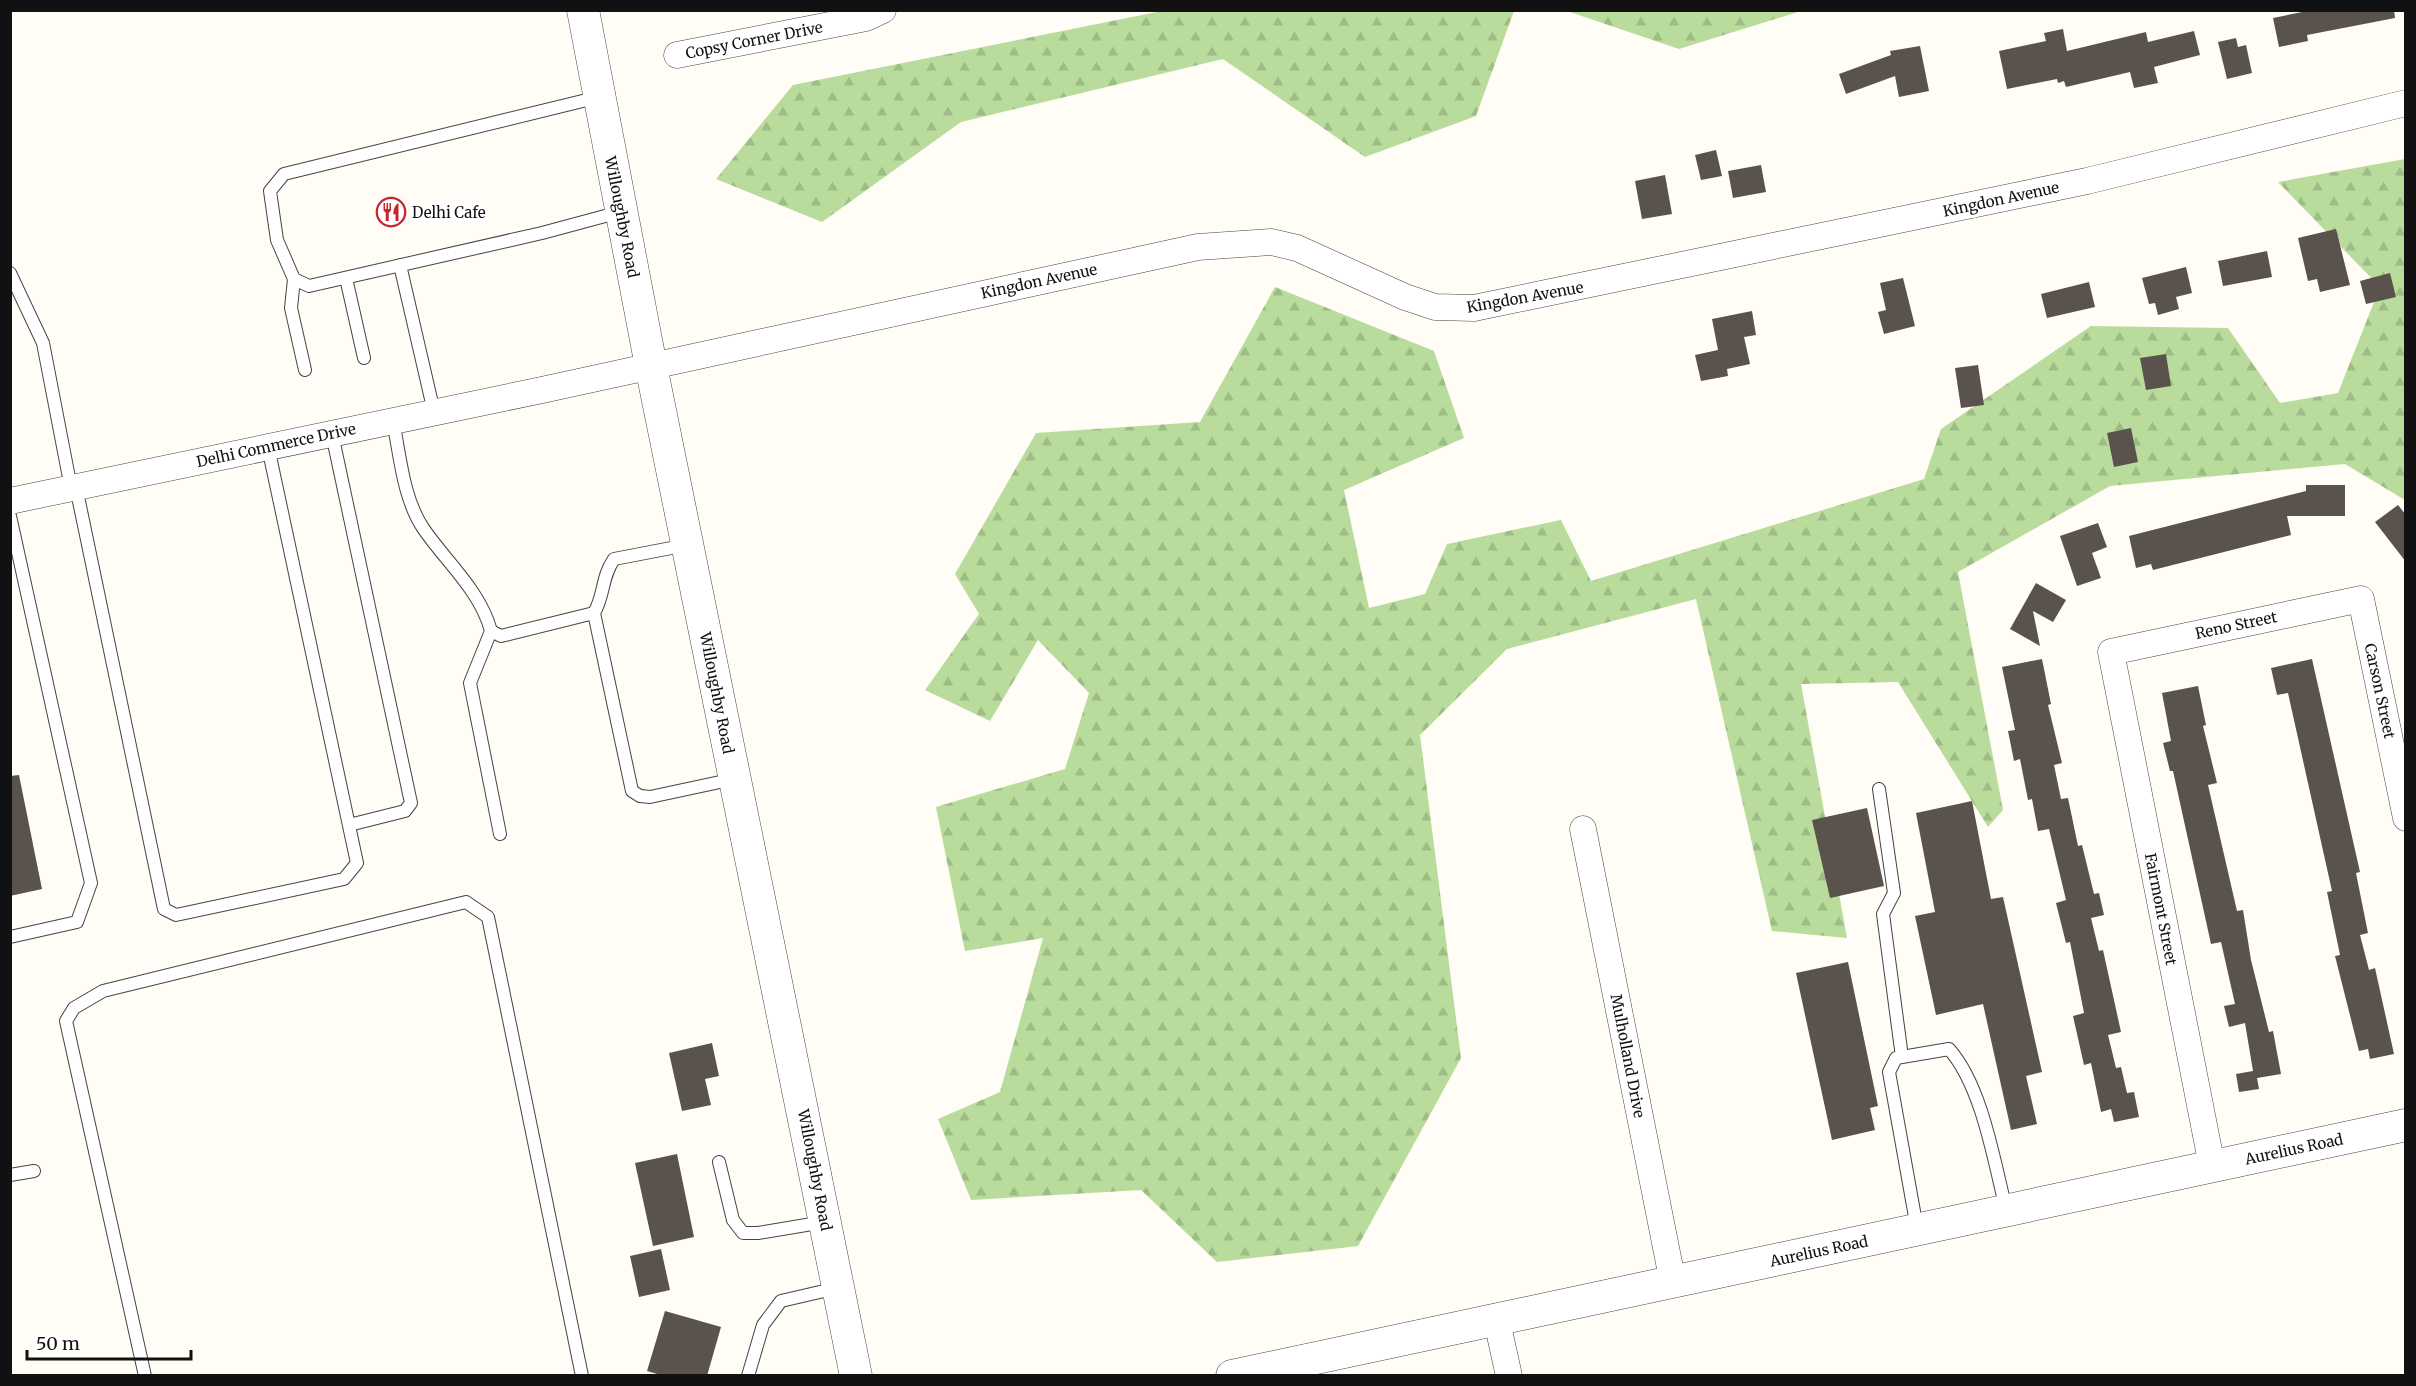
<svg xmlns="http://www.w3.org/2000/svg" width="2416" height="1386" font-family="Merriweather,serif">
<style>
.forest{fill:url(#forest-firs)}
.building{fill:#5a524d}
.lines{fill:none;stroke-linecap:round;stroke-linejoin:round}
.service-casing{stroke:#444;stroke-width:14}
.minor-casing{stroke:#444;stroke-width:27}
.tertiary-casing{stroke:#444;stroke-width:33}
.service{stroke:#fff;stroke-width:12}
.minor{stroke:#fff;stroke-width:26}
.tertiary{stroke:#fff;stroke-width:32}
.labels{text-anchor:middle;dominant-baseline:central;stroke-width:6;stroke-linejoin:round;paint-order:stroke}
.street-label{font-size:15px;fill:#111;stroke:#fff}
.poi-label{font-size:15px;fill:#111;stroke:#fff;text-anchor:start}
</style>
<defs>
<pattern id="forest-firs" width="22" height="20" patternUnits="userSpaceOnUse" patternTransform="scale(1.5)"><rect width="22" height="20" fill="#b9dc9c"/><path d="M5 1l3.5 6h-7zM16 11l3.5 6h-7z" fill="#9ebc85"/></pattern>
</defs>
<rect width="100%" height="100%" fill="#fffdf5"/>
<path class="forest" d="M1162 11H1514L1476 116 1365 157 1223 59 961 122 822 222 716 179 793 85Z
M1567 11V10L1801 11 1679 49Z
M2405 159V500L2345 464 2110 486 1958 572 2003 810 1988 827 1898 682 1801 684 1847 938 1772 931 1696 599 1507 649 1420 735 1461 1058 1358 1246 1217 1262 1141 1190 971 1200 938 1119 1000 1092 1043 938 965 951 936 807 1065 769 1089 693 1038 640 990 721 925 690 979 614 955 574 1036 433 1200 422 1275 287 1434 351 1464 438 1344 490 1369 608 1425 594 1447 544 1561 520 1591 581 1924 479 1941 429 2091 326 2228 328 2280 403 2338 393 2380 287 2278 182Z"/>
<path class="building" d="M2312 10H2394L2395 18 2307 35 2308 41 2279 47 2273 18Z
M2063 29 2067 51 2146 32 2148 42 2194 31 2200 55 2154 67 2158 83 2134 88 2130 72 2066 87 2064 81 2058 83 2057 79 2007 89 1999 51 2046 41 2044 33Z
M2236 38 2238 47 2246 45 2252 73 2227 79 2218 42Z
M1920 46 1929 91 1899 97 1895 76 1846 94 1839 74 1891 55 1890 51Z
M1716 150 1722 176 1701 180 1695 155Z
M1761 165 1766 192 1733 198 1728 171Z
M1665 175 1672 214 1642 219 1635 181Z
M2336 229 2350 285 2320 292 2317 279 2308 281 2298 238Z
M2267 251 2272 277 2223 286 2218 261Z
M2186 267 2192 293 2176 297 2179 309 2158 315 2155 303 2149 304 2142 278Z
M2390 273 2396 297 2366 304 2360 281Z
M1903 278 1915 326 1884 334 1878 312 1886 310 1880 283Z
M2089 282 2095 307 2047 318 2041 294Z
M1752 311 1756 335 1744 337 1750 364 1727 369 1728 376 1701 381 1695 355 1718 350 1712 319Z
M2166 354 2171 386 2146 390 2140 358Z
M1978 365 1984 405 1961 408 1955 368Z
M2131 428 2138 462 2114 467 2107 433Z
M2306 485H2345V516H2287L2291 535 2153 570 2151 564 2136 568 2129 536 2306 491Z
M2398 505 2406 515V562L2375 522Z
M2098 523 2107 547 2092 553 2101 578 2077 586 2060 536Z
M2036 583 2066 600 2053 622 2033 611 2040 646 2010 629Z
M2042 659 2051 704 2048 705 2062 763 2054 765 2061 799 2068 798 2078 846 2082 845 2094 894 2099 893 2104 915 2091 918 2099 951 2103 950 2121 1032 2108 1035 2116 1068 2121 1067 2127 1093 2134 1092 2139 1117 2114 1122 2111 1109 2101 1112 2091 1063 2084 1065 2073 1016 2084 1013 2070 942 2066 943 2056 903 2066 900 2049 829 2038 831 2032 799 2028 800 2020 759 2014 761 2008 731 2015 730 2002 667Z
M2312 659 2360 872 2356 873 2368 933 2360 935 2369 970 2375 968 2394 1054 2370 1059 2368 1049 2359 1051 2335 956 2340 955 2327 892 2332 891 2288 693 2277 695 2271 668Z
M2198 686 2206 725 2203 726 2217 783 2208 785 2237 911 2243 910 2251 960 2269 1032 2273 1031 2281 1074 2257 1078 2259 1089 2239 1092 2236 1074 2253 1071 2245 1023 2229 1027 2224 1006 2235 1004 2221 942 2211 944 2173 771H2170L2163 743 2171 741 2162 693Z
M19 775 42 889 10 896V776Z
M1972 801 1991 899 2003 897 2042 1072 2026 1076 2037 1124 2011 1130 1983 1004 1936 1015 1915 916 1935 912 1916 813Z
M1867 808 1884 886 1830 898 1812 820Z
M1848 962 1878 1106 1870 1108 1875 1130 1832 1140 1796 973Z
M712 1043 719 1076 705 1079 711 1105 682 1111 669 1053Z
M677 1154 694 1237 653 1246 635 1163Z
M661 1249 670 1290 639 1297 630 1256Z
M665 1311 721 1327 707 1376H664L647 1371Z"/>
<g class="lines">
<g class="service-casing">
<path id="service" d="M599 97 284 174 270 191 277 240 294 279 309 286 542 233 620 212
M400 265 434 412
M10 273 43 343 71 488
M346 278 364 358
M294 279 291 308 305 370
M393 421C400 455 403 498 423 528 446 562 480 590 491 631L501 636 594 613C605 594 601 578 614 559L687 545
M332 434 411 803 405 811 349 825
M76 487 164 909 176 915 344 879 357 863 268 447
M10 516 91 883 77 922 10 937
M594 613 632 791 640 796 650 797 734 779
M491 631 470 683 500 834
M1879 789 1894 893 1883 914 1902 1057
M719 1162 733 1220 743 1233H758L824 1222
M10 1175 34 1171
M1917 1228 1889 1072 1896 1058 1949 1049C1982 1086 1994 1161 2006 1209
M145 1376 66 1021 74 1008 103 991 466 902 488 917 582 1376
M748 1376 763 1325 781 1301 837 1288"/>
</g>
<g class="minor-casing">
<path id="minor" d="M677 55 866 18 883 10
M10 501 542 390 1198 247 1271 242 1297 248 1405 297 1435 307 1474 308 2087 181 2406 103
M1583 829 1673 1283
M2212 1166 2111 652 2361 599 2406 818
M1496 1317 1509 1376"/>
</g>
<g class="tertiary-casing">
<path id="tertiary" d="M583 10 651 366 856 1376
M1232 1376 2406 1125"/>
</g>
<use href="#service" class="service"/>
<use href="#minor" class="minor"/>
<use href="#tertiary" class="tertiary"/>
</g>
<defs>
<g id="restaurant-ring" transform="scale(1.5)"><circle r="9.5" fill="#fff" stroke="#c4262e" stroke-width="1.5"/><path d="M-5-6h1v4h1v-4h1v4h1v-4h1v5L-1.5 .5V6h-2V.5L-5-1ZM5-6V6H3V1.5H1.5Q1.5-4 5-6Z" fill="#c4262e"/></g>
</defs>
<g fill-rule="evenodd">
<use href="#restaurant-ring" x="391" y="212"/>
</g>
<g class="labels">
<g class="street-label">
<text transform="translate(754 40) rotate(-11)">Copsy Corner Drive</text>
<text transform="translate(2001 199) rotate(-12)">Kingdon Avenue</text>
<text transform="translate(622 217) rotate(79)">Willoughby Road</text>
<text transform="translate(1039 281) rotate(-12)">Kingdon Avenue</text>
<text transform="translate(1525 297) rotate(-10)">Kingdon Avenue</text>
<text transform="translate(276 445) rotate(-12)">Delhi Commerce Drive</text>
<text transform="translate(2236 625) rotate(-12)">Reno Street</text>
<text transform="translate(2380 691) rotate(78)">Carson Street</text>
<text transform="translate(717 693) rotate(79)">Willoughby Road</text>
<text transform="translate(2161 909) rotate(79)">Fairmont Street</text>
<text transform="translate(1628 1056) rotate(79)">Mulholland Drive</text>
<text transform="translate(2294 1149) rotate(-12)">Aurelius Road</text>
<text transform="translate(815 1170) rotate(79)">Willoughby Road</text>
<text transform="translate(1819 1251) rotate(-12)">Aurelius Road</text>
</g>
<g class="poi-label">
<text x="412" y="212">Delhi Cafe</text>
</g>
</g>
<rect width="2416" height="1386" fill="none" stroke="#111111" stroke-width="24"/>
<path d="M27 1350v9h164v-9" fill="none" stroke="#111111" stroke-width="3"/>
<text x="36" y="1350" font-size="18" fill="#111111" stroke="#ffffff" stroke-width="4.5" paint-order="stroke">50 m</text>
</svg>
